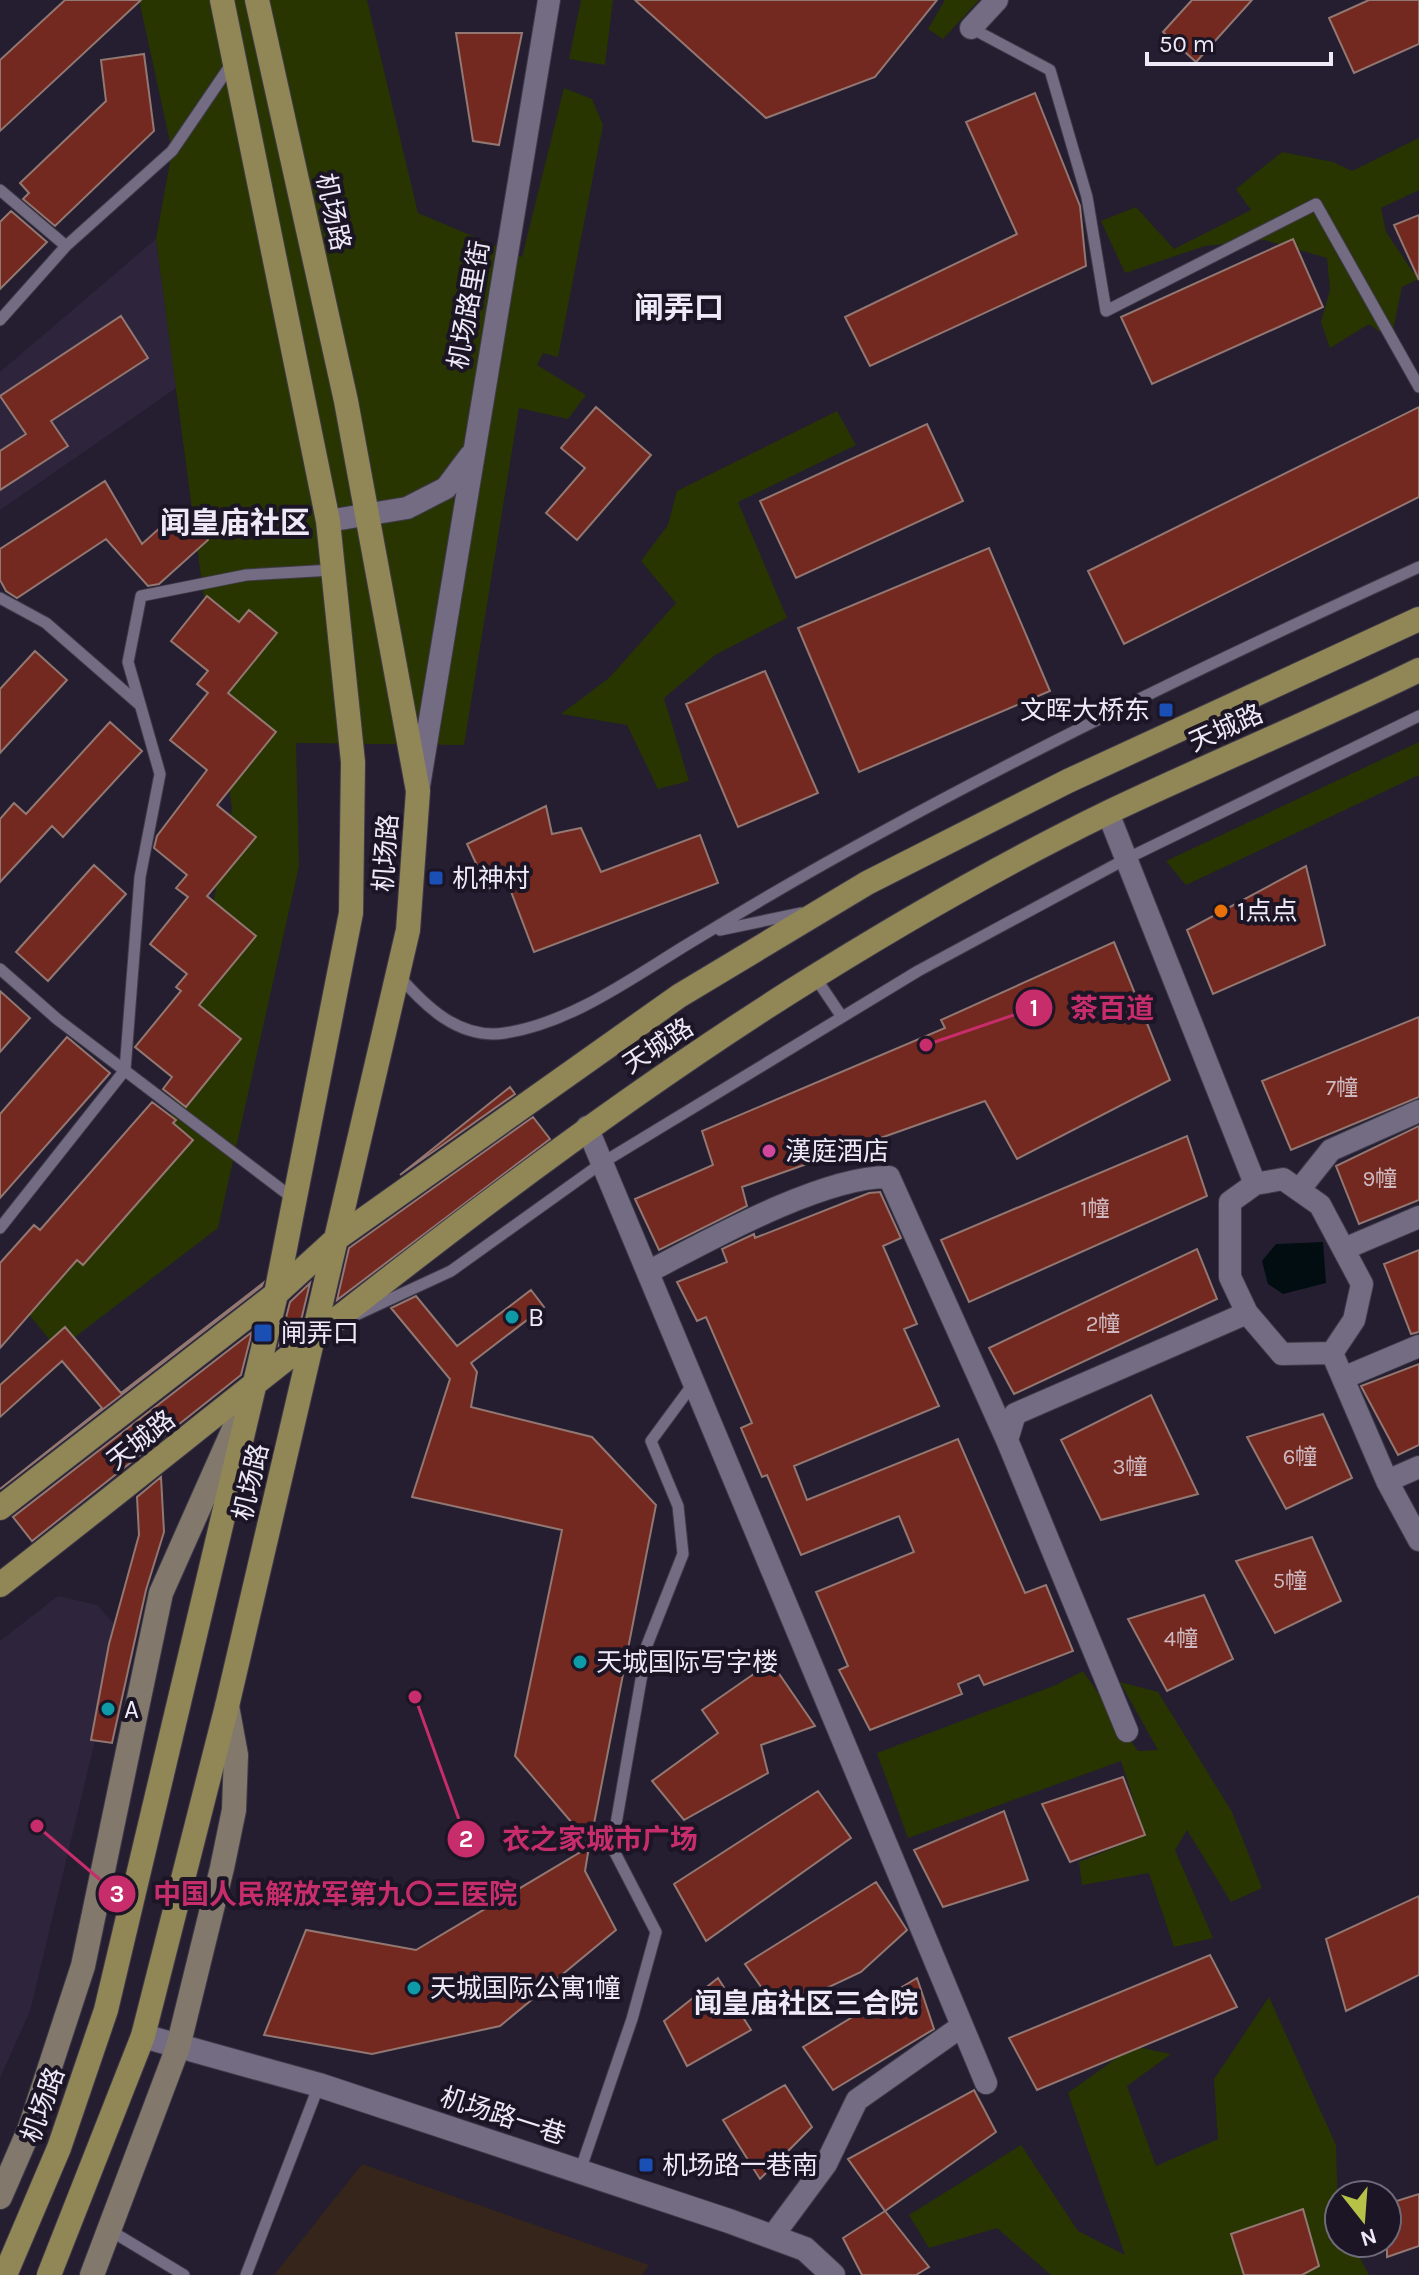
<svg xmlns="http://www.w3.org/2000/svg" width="1419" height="2275" font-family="Karla,'Noto Sans SC',sans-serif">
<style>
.commercial{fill:#35251a}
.built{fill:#2e253d}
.green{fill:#283500}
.water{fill:#020d11}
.building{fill:#73291f;stroke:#927772;stroke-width:2}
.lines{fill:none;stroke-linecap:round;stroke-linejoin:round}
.service-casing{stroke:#3f3a49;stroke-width:13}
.minor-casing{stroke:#3f3a49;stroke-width:24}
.tertiary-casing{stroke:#3f3a49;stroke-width:26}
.secondary-casing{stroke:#3f3a49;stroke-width:26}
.primary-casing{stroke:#3f3a49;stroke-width:26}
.service{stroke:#736c82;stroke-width:11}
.minor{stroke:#736c82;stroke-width:22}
.tertiary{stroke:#736c82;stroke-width:24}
.secondary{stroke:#82796c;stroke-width:24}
.primary{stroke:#908656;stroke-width:24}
.transit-dot{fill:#1a4fb4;stroke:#1b1526;stroke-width:3}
.food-dot{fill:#e8710a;stroke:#1b1526;stroke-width:3}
.hotel-dot{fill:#d1479c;stroke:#1b1526;stroke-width:3}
.culture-dot{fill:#0f9aa8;stroke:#1b1526;stroke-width:3}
.labels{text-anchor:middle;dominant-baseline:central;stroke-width:8;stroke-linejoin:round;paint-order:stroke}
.number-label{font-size:22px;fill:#ceb9c0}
.street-label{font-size:26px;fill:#ede9f6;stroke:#1b1526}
.poi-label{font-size:26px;fill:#ede9f6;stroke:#1b1526;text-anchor:start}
.neighbourhood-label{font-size:28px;font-weight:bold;fill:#ede9f6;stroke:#1b1526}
.quarter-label{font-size:30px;font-weight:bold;fill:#ede9f6;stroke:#1b1526}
.leader{fill:none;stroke:#c62d6a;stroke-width:3}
.callout-dot{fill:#c62d6a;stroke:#1b1526;stroke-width:3}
.mark-label{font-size:24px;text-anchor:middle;font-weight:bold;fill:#fff}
.callout-label{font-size:28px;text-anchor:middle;font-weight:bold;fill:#c62d6a;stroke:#1b1526;stroke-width:8;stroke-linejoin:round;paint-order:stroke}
</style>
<rect width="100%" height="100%" fill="#241e30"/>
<path class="commercial" d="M362 2164 649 2265 642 2275H274Z"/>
<path class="built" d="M156 239 176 388 0 510V372Z
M58 1596 97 1605 121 1632 30 2011 0 2078V1641Z"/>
<path class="green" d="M139 0H367L418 213 522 257 564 88 592 99 603 125 558 357 543 353 537 365 586 395 568 419 519 408 464 745 296 743 299 866 218 1228 58 1350 22 1306 163 1152 232 809 156 239 172 151Z
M581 0H613L605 65 569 59Z
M945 0H979L943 39 928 29Z
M1419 138V190L1381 208 1386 232 1413 272 1419 270V279L1402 287 1391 340 1369 324 1330 348 1321 322 1330 290 1327 258 1265 240 1205 246 1125 273 1101 221 1136 207 1174 249 1251 210 1236 189 1282 152 1333 162 1352 171Z
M837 411 856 445 738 502 787 618 715 655 664 698 689 781 658 789 627 725 561 714 609 678 676 603 641 561 668 525 677 491Z
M1419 742V775L1186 885 1166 861Z
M1083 1671 1138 1751 1158 1750 1120 1682 1158 1692 1232 1812 1262 1888 1231 1902 1187 1830 1175 1850 1213 1938 1174 1947 1149 1873 1082 1885 1079 1862 1145 1835 1121 1761 908 1838 877 1753 1056 1685Z
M1269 1997 1336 2145 1339 2243H1352L1369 2275H1051L997 2228 929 2248 909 2215 1021 2145 1078 2231 1125 2255 1068 2093 1133 2046 1171 2054 1127 2086 1156 2166 1218 2139 1214 2079Z"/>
<path class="water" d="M1323 1242 1326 1283 1283 1294 1268 1284 1262 1261 1276 1244Z"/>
<path class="building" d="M65 0H141L0 131V60Z
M635 0H937L875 77 766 118Z
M1192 0H1252L1196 62 1163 32Z
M1369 0H1419V44L1354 73 1329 18Z
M456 33H522L499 145 473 141Z
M144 54 154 131 55 226 23 199 29 193 20 183 106 101 101 60Z
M1035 93 1080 206 1086 266 870 366 845 317 1017 234 966 122Z
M11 211 47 242 0 289V222Z
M1419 215V280L1394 225Z
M1293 239 1323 307 1152 384 1121 317Z
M121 316 148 358 51 421 68 446 0 490V451L26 434 0 396Z
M596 407 651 455 577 540 546 513 585 468 561 448Z
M1419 407V497L1124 644 1088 571Z
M927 424 963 501 796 578 760 501Z
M105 481 142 544 181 509 208 540 159 584 148 586 106 539 17 598 6 591 0 580V549Z
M989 548 1050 691 859 772 798 628Z
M207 596 239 622 249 610 277 633 228 693 276 732 217 805 256 837 207 896 256 936 199 1005 241 1039 186 1107 163 1089 172 1077 135 1047 181 991 176 987 187 974 150 944 188 897 176 888 187 875 154 848 157 836 207 770 170 740 208 693 197 684 208 671 171 641Z
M35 651 67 680 0 753V689Z
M765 671 818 793 738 827 686 704Z
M110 722 142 751 63 837 52 826 0 882V819L14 803 26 814Z
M546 806 552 834 581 828 601 872 700 835 718 883 534 952 507 881 488 889 467 844Z
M94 865 126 894 48 981 16 952Z
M1306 866 1325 945 1213 994 1187 930Z
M1114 942 1170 1080 1017 1159 985 1101 742 1187 747 1206 659 1250 635 1199 713 1165 702 1131 945 1028 941 1020Z
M0 991 30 1018 0 1052Z
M1419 1017V1097L1291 1150 1262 1081Z
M67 1037 110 1073 0 1198V1114Z
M510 1087 515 1094 400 1175Z
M152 1102 176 1120 173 1123 193 1140 83 1265 77 1260 0 1348V1263L34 1225 40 1230Z
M533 1117 550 1139 337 1300 349 1248Z
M1419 1126V1200L1359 1224 1336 1166Z
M1187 1136 1207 1196 969 1302 941 1240Z
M880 1192 901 1238 883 1246 917 1324 904 1329 939 1406 794 1466 807 1500 958 1439 1025 1593 1046 1585 1073 1651 984 1685 979 1675 958 1684 962 1694 870 1730 839 1670 848 1666 816 1592 914 1552 899 1516 801 1555 767 1475 762 1477 741 1428 752 1423 706 1317 697 1321 677 1282 727 1262 722 1249 754 1234 755 1238 869 1193Z
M1197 1249 1217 1299 1014 1394 989 1348Z
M1419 1250V1332L1411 1334 1384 1264Z
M263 1283 262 1286 0 1489 102 1408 62 1361 0 1417V1385L65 1327 121 1393Z
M310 1283 299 1329 279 1345 290 1302Z
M531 1290 544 1307 471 1363 477 1372 471 1407 592 1437 656 1505 590 1844 515 1756 562 1530 412 1497 450 1379 391 1308 416 1296 457 1346Z
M252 1332 241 1375 32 1541 13 1517Z
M1419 1364V1445L1398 1455 1361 1386Z
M1151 1395 1198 1494 1101 1520 1061 1440Z
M1323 1414 1352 1478 1286 1509 1247 1437Z
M161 1477 164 1532 146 1590 112 1743 91 1740 109 1644 139 1535 137 1497Z
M1312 1537 1341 1601 1275 1633 1236 1561Z
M1204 1595 1233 1659 1167 1691 1128 1619Z
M771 1662 815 1726 761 1745 768 1773 684 1820 652 1781 718 1733 702 1710Z
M1123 1777 1145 1835 1070 1862 1042 1804Z
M818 1791 851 1838 706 1941 674 1884Z
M1004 1811 1028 1880 943 1907 914 1850Z
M589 1847 585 1871 616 1930 500 2026 372 2054 264 2035 306 1930 416 1950Z
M876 1882 907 1930 861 1972 778 2011 745 1964Z
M1419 1896V1975L1346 2011 1326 1939Z
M1210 1955 1237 2007 1037 2090 1009 2038Z
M718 1978 751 2030 687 2066 664 2021Z
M917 1978 934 2029 833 2090 803 2047Z
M785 2085 812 2127 760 2179 723 2120Z
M974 2090 996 2132 885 2211 848 2159Z
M1419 2194V2246L1387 2257V2204Z
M1303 2209 1319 2266 1302 2275H1244L1231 2234Z
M885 2211 929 2267 916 2275H862L843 2238Z"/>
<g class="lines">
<g class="service-casing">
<path id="service" d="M971 28 1050 70 1087 197 1106 311 1316 204 1419 387
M0 190 66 246
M0 320 66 246 172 151 232 63
M0 598 46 623 140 705
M720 930 801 913
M0 969 57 1019 294 1199
M398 975C425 1006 459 1040 505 1033 571 1023 632 978 688 944 752 905 817 867 882 832 1057 736 1237 650 1419 567
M815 977 842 1017
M0 1228 125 1070 140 877 160 774 128 662 141 596 246 575 332 570
M358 1314 451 1271 602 1163 918 971 1124 860 1419 716
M580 2171 632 2019 656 1932 612 1847 647 1645 683 1554 678 1506 651 1441 693 1384
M111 2231 184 2275
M246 2275 319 2085"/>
</g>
<g class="minor-casing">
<path id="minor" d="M971 28 997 0
M328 521 407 508 446 488 470 456
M419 786 549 0
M1108 813 1255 1184
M587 1127 986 2083
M1283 1179 1320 1205 1362 1284 1354 1320 1332 1353 1282 1354 1247 1313 1230 1277V1202L1255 1184Z
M1299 1190 1331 1150 1419 1111
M1344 1249 1419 1217
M648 1272C709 1240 823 1176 889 1177L1007 1440
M1332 1353 1387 1481 1419 1540
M1343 1378 1419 1346
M1387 1481 1419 1467
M1127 1731 1007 1440 1015 1414 1247 1313
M772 2237 826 2164 857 2100 962 2026"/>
</g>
<g class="tertiary-casing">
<path id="tertiary" d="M143 2036 319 2085 729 2221 805 2249 833 2275"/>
</g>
<g class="secondary-casing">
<path id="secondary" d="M0 2197 30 2128 83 1966 161 1593 241 1413
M92 2275 178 2047 222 1868 234 1810 236 1755 227 1706"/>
</g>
<g class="primary-casing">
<path id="primary" d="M0 1508 276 1294 336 1239 679 996 867 883 1068 781 1419 619
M0 1585C260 1383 511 1169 790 992 893 927 1000 865 1109 812 1212 763 1317 720 1419 670
M5 2275 59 2148 106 2010 276 1294 351 913 353 762 328 521 222 0
M49 2275 143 2036 227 1706 408 930 418 791 346 401 257 0"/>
</g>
<use href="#service" class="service"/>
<use href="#minor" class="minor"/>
<use href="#tertiary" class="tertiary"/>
<use href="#secondary" class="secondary"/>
<use href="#primary" class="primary"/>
</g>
<g class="transit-dot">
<rect x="1158" y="702" width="16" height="16" rx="4"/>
<rect x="428" y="870" width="16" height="16" rx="4"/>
<rect x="253" y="1323" width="20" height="20" rx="4"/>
<rect x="638" y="2157" width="16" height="16" rx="4"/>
</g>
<circle class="food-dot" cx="1221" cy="911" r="8"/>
<circle class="hotel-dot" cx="769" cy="1151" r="8"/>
<g class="culture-dot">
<circle cx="512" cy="1317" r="8"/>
<circle cx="580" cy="1662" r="8"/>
<circle cx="108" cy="1709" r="8"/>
<circle cx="414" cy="1988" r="8"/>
</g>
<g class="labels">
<g class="number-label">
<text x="1342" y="1088">7幢</text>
<text x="1380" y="1179">9幢</text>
<text x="1095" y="1209">1幢</text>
<text x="1103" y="1324">2幢</text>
<text x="1300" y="1457">6幢</text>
<text x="1130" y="1467">3幢</text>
<text x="1290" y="1581">5幢</text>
<text x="1181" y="1639">4幢</text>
</g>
<g class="street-label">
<text transform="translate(333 212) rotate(78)">机场路</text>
<text transform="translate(469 305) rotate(-80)">机场路里街</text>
<text transform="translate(1226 728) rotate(-24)">天城路</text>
<text transform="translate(386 853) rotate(-86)">机场路</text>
<text transform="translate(658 1046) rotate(-33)">天城路</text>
<text transform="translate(141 1440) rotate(-38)">天城路</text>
<text transform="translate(251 1482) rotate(-77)">机场路</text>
<text transform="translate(43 2105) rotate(-70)">机场路</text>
<text transform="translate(503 2116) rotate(18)">机场路一巷</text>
</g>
<g class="poi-label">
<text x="1150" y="710" text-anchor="end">文晖大桥东</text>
<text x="452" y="878">机神村</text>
<text x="1237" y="911">1点点</text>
<text x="785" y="1151">漢庭酒店</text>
<text x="528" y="1317">B</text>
<text x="281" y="1333">闸弄口</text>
<text x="596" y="1662">天城国际写字楼</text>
<text x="124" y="1709">A</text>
<text x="430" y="1988">天城国际公寓1幢</text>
<text x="662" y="2165">机场路一巷南</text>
</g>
<g class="neighbourhood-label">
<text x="806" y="2003">闻皇庙社区三合院</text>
</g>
<g class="quarter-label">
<text x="679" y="308">闸弄口</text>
<text x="235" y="523">闻皇庙社区</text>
</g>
</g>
<path class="leader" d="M926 1045L1034 1008M415 1697L466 1839M37 1826L117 1894"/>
<g class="callout-dot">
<circle cx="926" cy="1045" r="8"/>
<circle cx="415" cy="1697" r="8"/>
<circle cx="37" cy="1826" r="8"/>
<circle cx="1034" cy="1008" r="20"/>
<circle cx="466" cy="1839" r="20"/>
<circle cx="117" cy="1894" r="20"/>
</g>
<g class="mark-label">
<text x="1034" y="1016">1</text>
<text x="466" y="1847">2</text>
<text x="117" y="1902">3</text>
</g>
<g class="callout-label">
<text x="1112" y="1018">茶百道</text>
<text x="600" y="1849">衣之家城市广场</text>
<text x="335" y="1904">中国人民解放军第九〇三医院</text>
</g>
<g transform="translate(1363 2219) rotate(163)"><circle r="38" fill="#1b1526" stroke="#6f6a79" stroke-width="2"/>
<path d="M0-6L14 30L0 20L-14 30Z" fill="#b6c148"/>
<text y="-12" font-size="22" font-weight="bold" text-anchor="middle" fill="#ede9f6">N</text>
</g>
<path d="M1147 52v12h184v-12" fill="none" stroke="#ede9f6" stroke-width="4"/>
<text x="1159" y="52" font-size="24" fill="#ede9f6" stroke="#1b1526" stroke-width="6" paint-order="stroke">50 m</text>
</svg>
